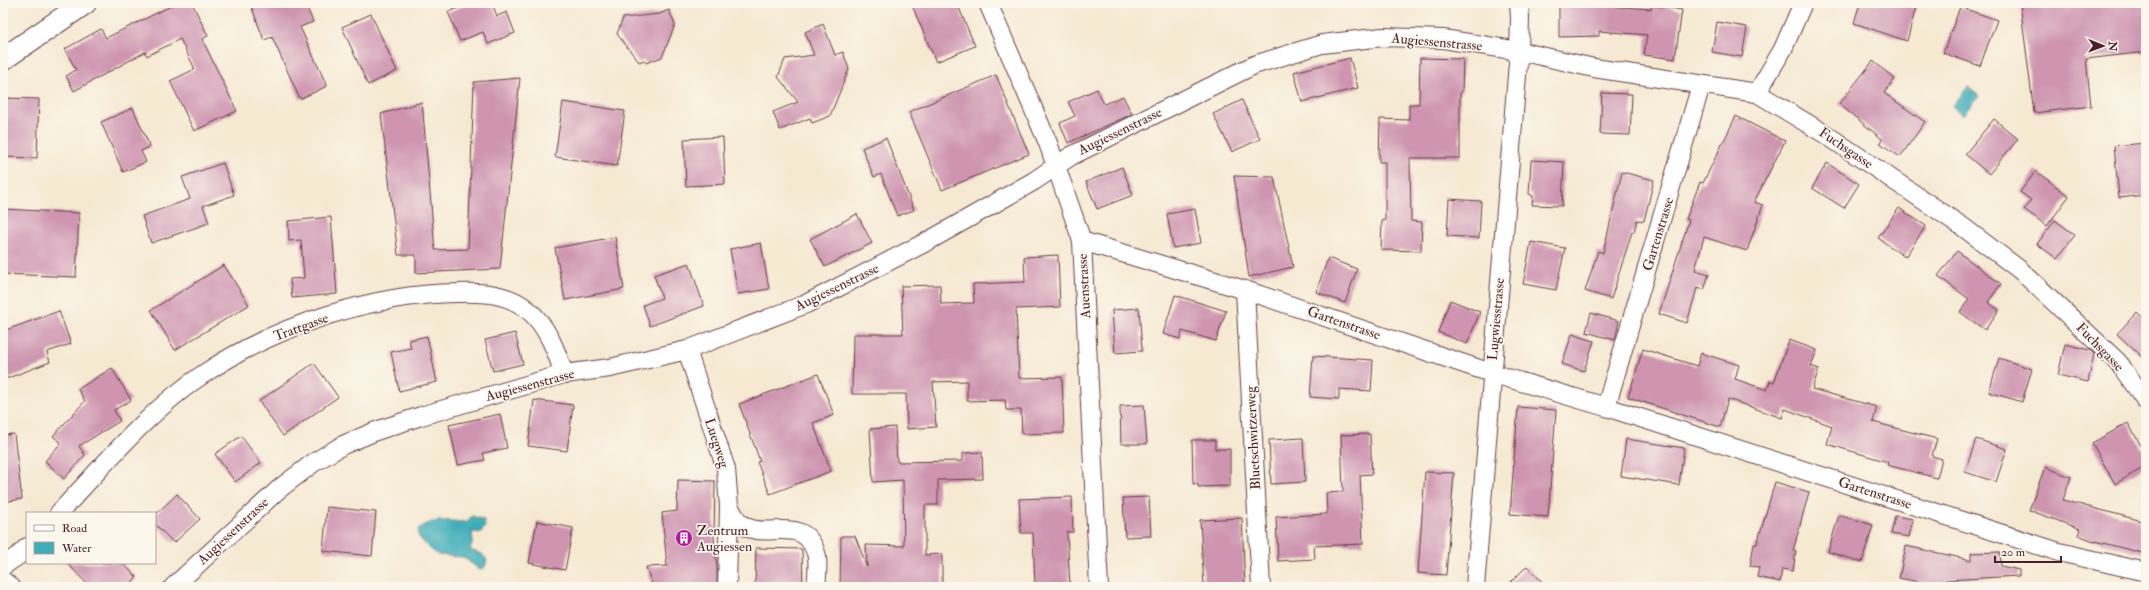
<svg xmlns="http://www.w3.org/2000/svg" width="2149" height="590" font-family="'IM FELL Double Pica',serif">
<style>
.water{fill:#3dadb9;stroke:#446672}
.building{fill:#ce94b0}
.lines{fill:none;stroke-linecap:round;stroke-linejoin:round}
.minor-casing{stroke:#643d44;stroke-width:20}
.secondary-casing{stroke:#643d44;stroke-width:24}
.minor{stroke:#fff;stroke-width:18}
.secondary{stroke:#fff;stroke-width:22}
.labels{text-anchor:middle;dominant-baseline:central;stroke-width:3.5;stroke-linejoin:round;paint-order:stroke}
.street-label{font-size:14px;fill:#4a1f2b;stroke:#fbf7ec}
.poi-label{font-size:14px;fill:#4a1f2b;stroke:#fbf7ec;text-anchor:start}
</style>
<rect width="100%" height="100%" fill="#fbf7ec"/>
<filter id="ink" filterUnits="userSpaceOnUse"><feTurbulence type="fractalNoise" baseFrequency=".025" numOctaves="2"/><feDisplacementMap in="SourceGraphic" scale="8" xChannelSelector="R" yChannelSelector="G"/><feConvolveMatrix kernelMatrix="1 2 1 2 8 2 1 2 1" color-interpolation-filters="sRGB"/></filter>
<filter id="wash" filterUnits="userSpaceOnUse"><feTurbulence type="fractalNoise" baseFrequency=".012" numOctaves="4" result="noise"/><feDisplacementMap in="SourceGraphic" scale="16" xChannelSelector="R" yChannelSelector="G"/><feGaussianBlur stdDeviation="0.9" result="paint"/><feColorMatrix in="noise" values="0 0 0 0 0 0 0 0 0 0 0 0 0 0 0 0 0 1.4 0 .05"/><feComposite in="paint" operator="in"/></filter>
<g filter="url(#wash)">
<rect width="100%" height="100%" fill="#f5e9d2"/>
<path class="water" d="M1968 87 1979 96 1963 115 1952 106Z
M472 516 484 520 485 528 480 533 472 532 473 541 470 550 482 554 487 560 485 567 480 570 463 557 438 555 428 547 418 536V530C432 517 448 521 466 522Z"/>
<g id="blocks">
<path class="building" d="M177 3H192L208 36 202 39 237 111 194 131 170 81 195 69 180 39 147 56 145 52 74 91 66 76 76 70 65 49 101 29 106 38Z
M250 3H305L313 22 300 27 327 86 300 99 272 37 264 40Z
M471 3H492L497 16 507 12 515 33 488 44 483 32 460 41 448 12Z
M911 3H957L975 46 936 62Z
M1860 3H1917L1907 41 1854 23Z
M2020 3H2146V52L2086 59 2091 106 2034 113Z
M1595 5 1651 9 1652 5 1682 10 1675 59 1644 55 1647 35 1599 31V36L1559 37V6Z
M1960 7 1997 20 1980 66 1943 53Z
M669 10 675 25 662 57 646 63 644 60 639 62 617 34 623 18 659 14Z
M371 14 397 71 368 85 342 27Z
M1717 22 1747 27 1742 57 1712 52Z
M823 24 835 55 843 52 849 69 830 116 812 123 810 118 780 130 773 112 798 102 778 77 785 59 814 55 805 32Z
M1350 58 1358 88 1302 102 1294 72Z
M1420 58 1463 59 1462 92H1460V158H1410L1411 221 1422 222 1421 251 1381 250 1382 220 1385 221V162H1379L1380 119 1409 120V104H1419Z
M1873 61 1895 79 1884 93 1925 122 1900 157 1880 143 1882 139 1839 104Z
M996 75 1029 154 942 190 909 112Z
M520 78 500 269 416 273V255H398L381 114 422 102 435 250 468 249 474 82Z
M1097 89 1104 104 1123 96 1132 114 1068 143 1060 123 1075 116 1068 102Z
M1602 93 1632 94 1630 135 1600 134Z
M3 98 39 99 37 158 3 157Z
M1242 100 1260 139 1232 152 1213 114Z
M563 102 625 111 617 166 555 157Z
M133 108 150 147 141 151 146 162 123 172 101 122Z
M1736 116 1785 141 1754 202 1763 205 1747 251 1704 237 1695 270 1709 274 1704 290 1697 288 1687 323 1659 314 1689 220 1686 219 1700 182 1703 183Z
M1994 119 2018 139 1989 174 1965 154Z
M723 137 725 184 686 186 684 139Z
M886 138 914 210 897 216 881 174 874 177 862 148Z
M2146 143V195L2119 198 2114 146Z
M1531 160 1564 162 1562 206 1532 205 1533 196 1529 194Z
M223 163 234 195 203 206 209 223 151 243 142 216 190 199 182 177Z
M1827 163 1859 184 1844 208 1812 188Z
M1122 167 1133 195 1097 209 1086 182Z
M2036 171 2069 196 2047 226 2024 209 2031 200 2020 192Z
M1622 172 1654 180 1644 221 1637 220 1634 232H1632L1611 299 1585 291 1598 251 1603 253Z
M1234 176 1274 177 1293 267 1249 277Z
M1449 199 1481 201 1479 238 1447 236Z
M1899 208 1926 226 1905 257 1878 238Z
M3 209 79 213 76 277 3 274Z
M1195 209 1201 243 1173 248 1167 214Z
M857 214 872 243 825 267 810 239Z
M331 217 337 294 292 298 290 279 304 278 301 240 289 241 288 221Z
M2055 220 2075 235 2057 259 2037 244Z
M615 237 624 289 565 300 555 248Z
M1531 242 1565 248 1556 290 1523 284Z
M761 243 769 289 738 294 730 249Z
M1957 251 2001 284 1988 302 1999 310 1985 330 1960 312 1969 299 1938 276Z
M1058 255 1060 307 1016 309 1019 378 1062 377 1064 433 1022 434 1021 410H1006L1005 400 967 401V381L933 382 936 427 907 429 906 394H852L853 334H903L901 286 940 285 941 304 974 303 973 284 1025 282 1024 257Z
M1328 258 1357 269 1345 303 1316 292Z
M689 263 704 306 650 326 643 305 662 298 654 275Z
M224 265 249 305 175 350 151 310Z
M1175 295 1226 311 1216 341 1182 331 1180 339 1163 334Z
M1450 300 1480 312 1467 344 1438 332Z
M1139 308 1142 351 1115 353 1112 310Z
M59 311 71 344 47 352 50 362 3 380V331Z
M2137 312 2146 321V361L2117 334Z
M1591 313 1619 321 1615 340 1586 332Z
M515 333 523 364 493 371 485 340Z
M1572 334 1594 341 1584 371 1562 364Z
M427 336 437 382 399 391 391 352 411 348 409 340Z
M1789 340 1817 350 1811 366 1819 369 1812 389 1877 407 1873 422 1937 439 1932 456 1942 459 1937 478 1887 465 1888 462 1827 444 1832 426 1785 409 1782 418 1728 399 1720 427 1628 397 1643 349 1697 366 1701 353 1739 365 1735 379 1767 390 1770 381 1774 382Z
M2065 344 2090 350 2094 354 2088 382 2058 375Z
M1313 356 1373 360 1371 391 1339 389V399L1310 397Z
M1999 358 2032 369 2022 402 1989 392Z
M314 363 338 397 283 436 259 401Z
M112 368 131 400 114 410 120 421 79 446 85 455 64 479 45 461 61 443 53 436 85 401 78 389Z
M818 374 834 415 813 423 831 471 770 494 757 462 760 461 739 404Z
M534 400 573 405 567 451 528 446Z
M1144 405 1147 444H1121L1120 406Z
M1518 407 1556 410 1548 517 1510 514Z
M500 414 507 448 483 453 485 460 458 465 449 425Z
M2128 423 2146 455V466L2115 484 2092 443Z
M895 427 897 462 963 461V453L982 452 983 479 938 480V505H925V555L942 554V587H840L841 536H855L867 567 866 545 904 546 903 480 873 482 870 429Z
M14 434 22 499 3 502V435Z
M1370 434 1372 474 1360 475 1363 544 1314 546 1315 559 1278 561 1276 517 1327 514 1326 493 1343 492 1341 435Z
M241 436 261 463 235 482 215 454Z
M1303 438 1305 482 1271 484 1269 440Z
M1626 439 1684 448 1679 485 1621 476Z
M1976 439 2007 449 1996 482 1965 472Z
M1192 440H1215V449H1230V486L1198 487V484H1193Z
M2045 467 2071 477 2063 500 2146 522V554L2091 540 2078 535 2080 529 2029 510Z
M1425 472 1454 473 1446 575 1418 573Z
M678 480 715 481 714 538 717 567V587H653L646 567 667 566 662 513 677 511Z
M1775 482 1809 492 1793 551H1796L1793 571 1782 569 1780 582 1757 577 1759 567 1750 566 1754 544H1757Z
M177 494 200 519 174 543 155 524V515Z
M1072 497 1073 532H1067L1070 587H1035L1033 533H1021L1019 499Z
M1149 497 1151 536 1125 537 1123 498Z
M327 507 376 512 372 556 323 551Z
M1839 515 1873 525 1862 562 1828 552Z
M1895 516 1913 519 1909 537 1891 534Z
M1242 518 1245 587H1204L1200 520Z
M537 521 573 528 565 570 529 563Z
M1906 546 1971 560V553L2000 552 2001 566 2019 570V576L1945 580 1944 587 1899 578Z
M756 548 802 549 803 587H755Z
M67 563H122L137 577 127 587H90Z
M1527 566 1547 587H1506Z"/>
</g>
</g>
<g filter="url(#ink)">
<use href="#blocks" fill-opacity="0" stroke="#643d44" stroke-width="1"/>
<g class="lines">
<g class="minor-casing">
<path id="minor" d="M988 3 1048 143 1082 241 1099 587
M1519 3 1520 18 1519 51 1594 68 1757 93 1825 134 1963 227 2020 270 2118 362 2146 401
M1757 93 1783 49 1803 3
M1082 241 1245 290 1491 373 1606 407 2059 552 2146 572
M1245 290 1261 587
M687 350 726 469 729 506 727 587
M1606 407 1701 85
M729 506C732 511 735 518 739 522 762 544 803 511 816 553 819 562 817 577 816 587
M59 513C104 465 150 409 205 373 276 326 372 294 457 293 482 292 508 293 528 310 547 325 557 353 564 374
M3 566 19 555 27 547
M3 581 11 587
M173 587 279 489 313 463 343 445 376 431 421 416 564 374 610 368 687 350 806 304 930 240 1034 181 1071 156 1254 65 1322 44 1383 37 1443 39 1519 51 1475 587"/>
</g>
<g class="secondary-casing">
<path id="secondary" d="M3 59 85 3"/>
</g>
<use href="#minor" class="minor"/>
<use href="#secondary" class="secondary"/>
</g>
</g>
<defs>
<g id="building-disc" transform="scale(0.9)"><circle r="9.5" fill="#b5179e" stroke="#fbf7ec"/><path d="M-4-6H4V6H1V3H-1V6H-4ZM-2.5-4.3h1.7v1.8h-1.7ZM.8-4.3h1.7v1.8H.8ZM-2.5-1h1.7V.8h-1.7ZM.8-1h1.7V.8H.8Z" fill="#fff"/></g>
</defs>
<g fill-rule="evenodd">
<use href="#building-disc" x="684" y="538"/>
</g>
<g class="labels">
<g class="street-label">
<text transform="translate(1437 42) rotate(5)">Augiessenstrasse</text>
<text transform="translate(1120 131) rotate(-26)">Augiessenstrasse</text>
<text transform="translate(1846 148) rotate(34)">Fuchsgasse</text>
<text transform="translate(1658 234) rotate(-73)">Gartenstrasse</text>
<text transform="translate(1084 286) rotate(-93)">Auenstrasse</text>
<text transform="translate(837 287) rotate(-26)">Augiessenstrasse</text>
<text transform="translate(1496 319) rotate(-85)">Lugwiesstrasse</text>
<text transform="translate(1344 323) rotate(19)">Gartenstrasse</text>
<text transform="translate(301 327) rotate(-20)">Trattgasse</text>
<text transform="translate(2100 347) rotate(46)">Fuchsgasse</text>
<text transform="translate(530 385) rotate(-15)">Augiessenstrasse</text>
<text transform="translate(1253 438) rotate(-93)">Bluetschwitzerweg</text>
<text transform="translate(717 443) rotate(72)">Luegweg</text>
<text transform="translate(1875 493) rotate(18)">Gartenstrasse</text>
<text transform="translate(233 531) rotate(-43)">Augiessenstrasse</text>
</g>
<g class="poi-label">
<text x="697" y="530">Zentrum<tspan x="697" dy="16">Augiessen</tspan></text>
</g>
</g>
<rect width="2149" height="590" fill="none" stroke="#fbf7ec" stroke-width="16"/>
<rect x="26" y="512" width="130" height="52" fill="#fbf7ec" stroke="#b4a19f"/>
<rect x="34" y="525" width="20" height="6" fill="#ffffff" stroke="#b4a19f"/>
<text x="62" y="532" font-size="12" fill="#4a1f2b">Road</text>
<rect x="34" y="542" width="20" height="12" fill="#3dadb9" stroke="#b4a19f"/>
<text x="62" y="552" font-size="12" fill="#4a1f2b">Water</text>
<g transform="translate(2103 46) rotate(91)" stroke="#fbf7ec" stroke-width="3" paint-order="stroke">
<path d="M0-3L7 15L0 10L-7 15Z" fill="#4a1f2b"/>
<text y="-6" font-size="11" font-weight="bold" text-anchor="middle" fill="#4a1f2b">N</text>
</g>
<path d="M1995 556v6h66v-6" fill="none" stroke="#4a1f2b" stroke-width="2"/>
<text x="2001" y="556" font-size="12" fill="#4a1f2b" stroke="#fbf7ec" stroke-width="3" paint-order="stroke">20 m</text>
</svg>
